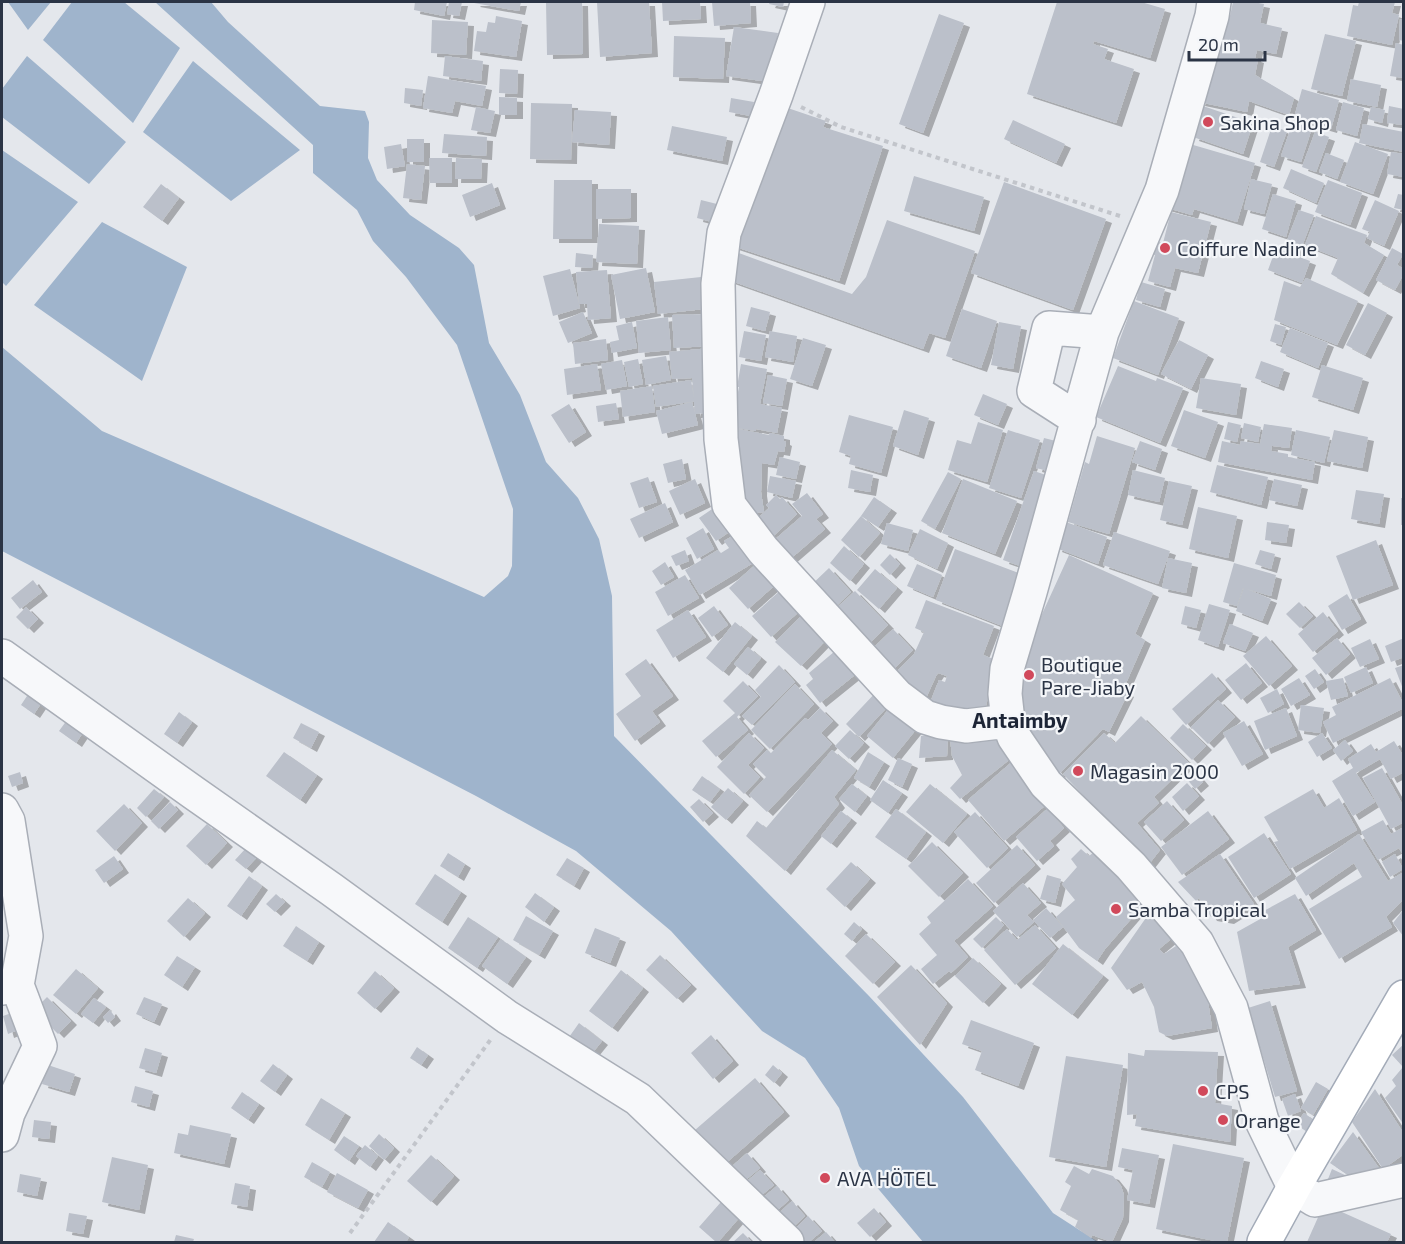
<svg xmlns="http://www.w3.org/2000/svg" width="1405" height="1244" font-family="'Exo 2',sans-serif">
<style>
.water{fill:#9fb4cc}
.building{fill:#bbc0ca;filter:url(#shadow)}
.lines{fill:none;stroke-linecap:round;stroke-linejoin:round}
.minor-casing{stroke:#a9aeb7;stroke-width:36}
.major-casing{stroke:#a3abb8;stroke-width:36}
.path{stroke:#c2c5cb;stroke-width:4;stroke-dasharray:4.5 4.5;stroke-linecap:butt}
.minor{stroke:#f7f8fa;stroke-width:33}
.major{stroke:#fff;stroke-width:33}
.poi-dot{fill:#d1495b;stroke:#f4f6f9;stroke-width:2}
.labels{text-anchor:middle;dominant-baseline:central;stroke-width:4.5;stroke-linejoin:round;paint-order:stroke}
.poi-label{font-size:20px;fill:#2b3445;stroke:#f4f6f9;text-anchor:start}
.neighbourhood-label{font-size:21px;font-weight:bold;fill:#1d2536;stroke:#f4f6f9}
</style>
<defs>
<filter id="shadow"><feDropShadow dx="6" dy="4" stdDeviation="0" flood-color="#0004"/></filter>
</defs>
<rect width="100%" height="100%" fill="#e4e7ec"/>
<path class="water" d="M8 2H51L28 30Z
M72 2H124L180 48 133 123 43 40Z
M155 2H211L228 22 320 106 365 111 369 122 368 158 377 180 410 215 459 248 474 265 489 343 520 395 546 462 578 498 599 539 612 596 614 736 869 996 963 1097 1053 1213 1098 1242H923L859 1166 839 1108 805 1058 762 1031 671 931 576 851 476 796 2 551V347L102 431 484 597 508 576 512 566 513 509 457 345 406 277 373 241 357 210 313 173V145Z
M27 56 126 142 89 184 2 117V89Z
M193 61 300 150 231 201 143 132Z
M2 150 78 202 6 286 2 282Z
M102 222 187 267 142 381 34 305Z"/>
<path class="building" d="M415 2H447L444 16 414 10Z
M449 2H462L459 16 447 14Z
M475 2H521L519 11 474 3Z
M546 2H582L583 54 547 55Z
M597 2H649L652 53 600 57Z
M662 2H700L701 19 663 21Z
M712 2H750L751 23 714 26Z
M770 2H784L783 7 769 4Z
M1057 2H1141L1165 9 1150 58 1094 41 1093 44 1108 49 1104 59 1134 69 1116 123 1027 94Z
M1233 2H1253L1264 4 1260 23 1282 28 1276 54 1257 50 1255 58 1258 59 1255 75 1294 98 1289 115 1249 101 1247 112 1199 102 1226 16H1230Z
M1359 2H1395L1392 13 1399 15 1392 45 1347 36 1353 5 1358 6Z
M939 14 964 23 923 133 899 124Z
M496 16 522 21 516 57 474 51 477 31 486 32 488 22 495 23Z
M1400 19H1404V41L1399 40Z
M432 20 468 22 466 55 431 53Z
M734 27 778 33 770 82 726 76Z
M1325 34 1356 41 1342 96 1311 89Z
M674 36 725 38 723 79 673 77Z
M1396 43 1404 45V78L1390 76Z
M445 56 483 61 481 81 443 76Z
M500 69 518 70 517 94 499 93Z
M428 76 486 86 482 106 455 101 452 113 423 108Z
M1351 79 1381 85 1377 107 1347 101Z
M405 88 423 90 421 106 404 103Z
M1302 89 1339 100 1331 129 1294 118Z
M499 97 517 98V115H499Z
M731 98 754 102 751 116 729 112Z
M1343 102 1364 108 1357 136 1336 130Z
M531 103 572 104 571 160 530 159Z
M776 104 826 121 823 127 883 146 839 281 730 245Z
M1203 106 1253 123 1243 154 1193 137Z
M1389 106 1404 109V125L1387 123Z
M476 107 495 111 490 133 471 130Z
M1371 107 1385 110 1382 123 1368 119Z
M575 110 611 112 609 145 572 142Z
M1013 120 1065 144 1056 163 1004 139Z
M1293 122 1312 128 1301 162 1281 156Z
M1363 124 1404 132V152L1359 143Z
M672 126 727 137 722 161 667 150Z
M1272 126 1287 131 1274 167 1260 162Z
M1315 132 1329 137 1316 172 1302 167Z
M444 134 487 137 486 156 442 153Z
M407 139H424V162H407Z
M1183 142 1255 163 1237 222 1194 209 1192 215 1164 207Z
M1355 142 1388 154 1373 194 1340 182Z
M401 144 405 166 387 169 384 147Z
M1391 152 1404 154V177L1387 174Z
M1326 153 1344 160 1337 179 1319 172Z
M429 158H452V183H430Z
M456 158 482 159 481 179H455Z
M407 164 425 166 421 200 403 198Z
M1291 169 1324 183 1316 203 1283 188Z
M914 176 984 197 974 231 904 211Z
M1251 179 1272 184 1264 214 1244 209Z
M554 180H592V239H553Z
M1328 180 1362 193 1350 225 1315 212Z
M1004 182 1106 219 1073 310 971 273Z
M492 183 500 205 470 217 462 195Z
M161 184 179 198 162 221 143 207Z
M596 189H631V218L596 219Z
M1273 194 1296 201 1286 237 1262 229Z
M1398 194 1404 195V210L1394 208Z
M701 200 721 205 716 223 697 218Z
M1375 200 1399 211 1384 246 1367 238 1370 232 1362 229Z
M1299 210 1314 215 1299 254 1284 248Z
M1171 212 1211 222 1198 273 1175 268 1170 287 1148 281 1155 255 1150 254 1154 241 1163 243Z
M1316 216 1367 235 1364 243 1384 255 1363 293 1331 274 1338 258 1305 245Z
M887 220 975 251 945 338 929 333 923 349 726 279 736 252 852 294 866 277Z
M599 224 639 226 637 264 596 262Z
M1276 248 1310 261 1302 283 1268 270Z
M1392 248 1403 254 1397 265 1404 269V273L1395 290 1376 280Z
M576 253 593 255 592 268 575 267Z
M646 268 655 312 620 319 611 275Z
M570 269 580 308 553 316 543 276Z
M607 270 611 318 588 320 587 304H579L576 272Z
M701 277 705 309 658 314 654 282Z
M1306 278 1358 301 1337 345 1274 320 1284 281 1300 287Z
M1141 282 1165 289 1160 307 1136 300Z
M1134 301 1179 318 1158 375 1113 358Z
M1368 303 1387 313 1365 355 1346 345Z
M751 307 770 312 765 331 746 326Z
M962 309 997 321 981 368 946 356Z
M583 312 592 333 568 343 559 322Z
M708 314 710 346 674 348 672 315Z
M668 317 671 350 639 353 636 321Z
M632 322 637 348 612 353 610 342 619 340 616 326Z
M999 322 1021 326 1013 369 991 365Z
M1275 324 1286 327 1281 345 1270 341Z
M1290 328 1328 343 1318 368 1280 352Z
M744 331 766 335 761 361 739 357Z
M770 331 797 336 793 362 765 357Z
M803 338 826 345 812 386 790 379Z
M606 339 608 360 575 364 573 343Z
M1179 340 1208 355 1191 389 1161 374Z
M711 348 716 412 695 414 694 401H697L656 407 653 386 691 380 694 399 692 378 672 379 669 352Z
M666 356 671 380 646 385 642 360Z
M638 359 643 384 629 387 624 362Z
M622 360 627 386 606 390 601 364Z
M1261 361 1284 369 1278 387 1255 378Z
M597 364 601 390 567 395 564 369Z
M741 364 767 369 760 404 782 408 777 433 756 429V431L731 427 739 387H737Z
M1322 365 1363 378 1353 410 1312 397Z
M1118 366 1156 381 1157 378 1183 388 1160 443 1096 417Z
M768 375 787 379 782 406 763 403Z
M1201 378 1241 384 1236 415 1196 408Z
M652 386 655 412 623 417 620 391Z
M983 394 1007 404 998 425 974 415Z
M692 402 698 425 662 434 656 411Z
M616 403 619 419 598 422 596 406Z
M569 404 586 432 569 443 551 415Z
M904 410 929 418 918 455 893 446Z
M1184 410 1218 422 1205 458 1171 446Z
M849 415 893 427 881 473 849 464 851 456 839 452Z
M978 422 1003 430 987 482 948 470 957 440 971 444Z
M1228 422 1241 425 1237 442 1224 439Z
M1244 423 1261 427 1258 442 1241 438Z
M1264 424 1292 428 1289 448 1265 445 1272 446 1271 451 1288 454V457L1315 462 1312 480 1218 462 1222 441 1240 445 1241 441 1260 444Z
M728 427 769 435 770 433 784 436V441L786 442 784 452 778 451 774 465 762 463 761 492 764 512 741 515Z
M1008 430 1040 440 1021 498 989 488Z
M1296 430 1330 437 1324 463 1291 455Z
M1334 430 1368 437 1362 468 1327 461Z
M1097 436 1135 448 1109 534 1068 522 1085 462 1089 464Z
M1044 438 1064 443 1056 473 1036 468Z
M1140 441 1162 449 1155 470 1132 462Z
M780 457 800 462 796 479 776 475Z
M682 459 686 479 668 483 663 464Z
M1217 465 1268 477 1261 505 1210 492Z
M851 470 873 475 870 492 848 488Z
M1133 470 1165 478 1159 502 1128 495Z
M1034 471 1055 478 1023 567 1003 560Z
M948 472 961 479 935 529 921 521Z
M770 476 796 481 792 498 767 492Z
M648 477 657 502 639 508 630 483Z
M695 479 705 503 680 515 669 491Z
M963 479 1017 501 995 554 942 533Z
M1274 479 1302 485 1297 506 1269 500Z
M1169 481 1192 486 1182 525 1160 520Z
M1356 490 1384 494 1379 524 1351 519Z
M807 493 823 514 816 519 825 529 788 561 772 542 802 516 792 504Z
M776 495 780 499 782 497 797 514 768 541 757 519 769 508 766 505Z
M874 497 891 509 878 527 861 516Z
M1401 498H1404V525H1401Z
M665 503 673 522 639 538 630 519Z
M718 505 735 528 716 541 699 518Z
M1198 507 1237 516 1228 558 1189 549Z
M861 516 880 533 859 557 841 540Z
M1066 522 1107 537 1098 564 1056 548Z
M1267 522 1289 525 1286 543 1265 540Z
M887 523 913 530 908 551 881 544Z
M703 528 714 549 697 559 686 538Z
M920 529 948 543 937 569 908 555Z
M741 531 758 560 700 595 685 570 718 550 721 553 729 548 724 541Z
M1114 532 1170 551 1158 584 1103 565Z
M1376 540 1393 585 1353 600 1336 556Z
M844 546 864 564 850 581 830 563Z
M955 549 1024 575 1005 627 936 600Z
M685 550 689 561 676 566 671 556Z
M1260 550 1275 554 1271 569 1255 564Z
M890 554 900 564 890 575 880 565Z
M1069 555 1153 593 1135 634 1145 640 1123 690 1128 693 1109 732 1103 729 1059 774 1031 734 1026 715 1016 690 1027 647Z
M763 558 782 579 748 609 729 588Z
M1168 558 1192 563 1186 593 1162 588Z
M665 562 674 577 661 585 652 571Z
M1234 563 1276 575 1271 596 1243 588 1237 606 1223 602Z
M917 564 942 575 933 597 907 586Z
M829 568 851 592 829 613 806 590Z
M875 569 897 588 879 609 857 590Z
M685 575 699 598 668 616 655 592Z
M33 580 42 592 20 609 11 598Z
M783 588 802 609 771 637 752 616Z
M1244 588 1271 599 1262 621 1236 611Z
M855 591 888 625 864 649 830 614Z
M1347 594 1361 619 1342 630 1328 606Z
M926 600 994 626 983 655 1001 662 988 697 982 724 928 708 939 680 945 682 947 676 938 673 936 676 921 709 889 679 914 654 924 632 915 628Z
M1299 602 1313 616 1300 628 1286 614Z
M1209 604 1230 610 1218 647 1198 640Z
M714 606 728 625 712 637 698 618Z
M1185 606 1201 610 1196 628 1181 624Z
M26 607 38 619 28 629 16 617Z
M688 610 706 637 673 658 656 630Z
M1323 612 1338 631 1313 652 1298 634Z
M803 614 828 638 801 666 775 642Z
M735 622 752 636 723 672 706 658Z
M1230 624 1253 633 1245 651 1223 643Z
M893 629 913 650 891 672 870 651Z
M1266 636 1292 666 1269 686 1243 656Z
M1337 638 1350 654 1326 675 1312 658Z
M1404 638V657L1391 662 1385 646Z
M1370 639 1379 659 1360 667 1351 648Z
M841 646 861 670 820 703 806 685 813 679 809 673Z
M748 647 761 658 747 675 734 664Z
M646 659 673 696 652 711 660 722 635 741 616 714 641 696 625 674Z
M1246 663 1262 683 1241 700 1225 680Z
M779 665 795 682 752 725 742 716 761 697 755 690Z
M1404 665V689H1403L1395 668Z
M1366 667 1373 683 1351 693 1344 677Z
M1315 669 1324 682 1314 689 1305 676Z
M1212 673 1226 689 1186 725 1172 709Z
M1299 678 1310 695 1291 706 1281 689Z
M1343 678 1348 696 1331 700 1326 681Z
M1390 678 1404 705V708L1333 743 1323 722 1336 715 1332 707Z
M743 681 758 696 737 717 748 730 716 757 702 741 735 713 723 701Z
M795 684 814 704 770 749 751 730Z
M1277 689 1284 704 1268 713 1260 698Z
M31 690 44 699 34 714 21 705Z
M878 690 891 703 859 737 846 724Z
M1218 700 1235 717 1208 744 1191 727Z
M892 705 918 727 893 758 867 736Z
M1301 705 1324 708 1320 733 1298 730Z
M820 708 833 721 821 733 832 744 767 812 749 795 766 777 753 764 767 750 771 753 805 718 808 720Z
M1286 708 1297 736 1265 750 1254 721Z
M179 712 192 722 177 743 164 734Z
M1141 716 1189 763 1154 797 1159 803 1137 823 1160 850 1149 864 1063 774 1104 733 1115 743Z
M67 720 84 731 76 743 59 731Z
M1244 721 1263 754 1242 766 1223 733Z
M301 723 319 732 311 748 293 738Z
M1183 724 1206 746 1192 760 1170 738Z
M949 729H994L1009 760 960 799 950 788 962 775 952 756Z
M850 730 864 743 849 759 835 746Z
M749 733 764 748 748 765 760 777 744 794 717 767Z
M948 733 947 756 919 758 921 736Z
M1322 733 1332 748 1317 757 1308 742Z
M1345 740 1353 751 1341 761 1333 750Z
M1394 741 1404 757V772L1391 779 1380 759 1356 773 1375 802 1353 816 1332 781 1353 768 1348 759 1371 744 1376 752Z
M832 750 856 770 834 797 839 804 785 871 746 836 757 821 766 828Z
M284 752 317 775 300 800 266 776Z
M868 752 884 762 869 787 854 778Z
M898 758 912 764 902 787 888 780Z
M1013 761 1048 803 1004 841 968 800Z
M1382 768 1404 807V822L1391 829 1363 778Z
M1194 771 1203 782 1195 789 1186 778Z
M20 772 23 783 12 787 8 776Z
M702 776 720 789 710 802 692 790Z
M883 780 902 793 888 813 870 800Z
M1187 783 1199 796 1183 811 1172 797Z
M852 784 867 796 855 812 839 799Z
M930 784 967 814 943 843 906 812Z
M728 788 743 801 726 820 711 807Z
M154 789 164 797 146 817 137 808Z
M1313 789 1324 808 1339 798 1357 830 1290 869 1274 842 1278 841 1264 817Z
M699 799 713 813 703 822 690 807Z
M1167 801 1184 820 1161 841 1144 822Z
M170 802 178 810 159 829 151 821Z
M124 804 142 823 115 851 96 831Z
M896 809 926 832 906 859 875 837Z
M1047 809 1064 828 1050 841 1054 846 1037 861 1016 837Z
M841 811 851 819 831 844 821 836Z
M1208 811 1229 839 1182 875 1161 847Z
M975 812 1008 848 987 868 954 832Z
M1383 820 1391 834 1404 827V856L1399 848 1378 860 1361 832Z
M207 824 227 843 206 865 186 846Z
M1264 833 1291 874 1254 898 1228 857Z
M1359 834 1388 881 1404 872V899L1386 917 1392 927 1339 959 1309 909 1362 877 1354 863 1306 896 1295 878Z
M932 842 963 873 939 897 908 866Z
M1017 845 1035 865 994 903 976 883Z
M246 848 257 857 246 869 235 860Z
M1081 849 1089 856 1098 849 1144 904 1105 949 1097 961 1079 948 1056 917 1075 900 1062 884 1077 867 1071 859Z
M448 853 465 864 458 877 440 866Z
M1220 854 1254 904 1228 920 1211 917 1199 898 1196 901 1178 882Z
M1395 854 1403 869 1390 877 1382 862Z
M114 856 123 869 104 883 95 870Z
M567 858 584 868 574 886 556 875Z
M851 862 870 879 845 907 826 889Z
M435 874 461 892 442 922 415 904Z
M1047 875 1061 879 1055 903 1040 899Z
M249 876 262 886 241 916 227 906Z
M968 879 993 906 954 941 968 957 951 973 949 971 933 984 921 969 937 955 919 934 931 923 927 917Z
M1023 883 1041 903 1027 915 1034 922 1017 937 993 911Z
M535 893 554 907 544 922 525 907Z
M276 894 285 902 275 912 266 904Z
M1295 894 1316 930 1288 947 1300 984 1249 991 1237 932 1262 918 1260 913Z
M188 898 205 913 184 937 167 921Z
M1046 908 1063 927 1050 938 1033 920Z
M1404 909V937L1393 923Z
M1150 912 1171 939 1159 949 1164 954 1176 946 1205 981 1212 1028 1167 1036 1159 1032 1154 1007 1142 982 1127 990 1111 968Z
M526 916 553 931 539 955 513 940Z
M468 917 498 937 477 968 448 948Z
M996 917 1004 925 982 948 973 939Z
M854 922 862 929 852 941 844 934Z
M1035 925 1056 948 1015 985 984 950 1007 929 1017 940Z
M296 926 319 942 307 961 283 946Z
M595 928 620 938 610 963 585 953Z
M866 934 895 962 873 984 845 956Z
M501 939 526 957 507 984 482 966Z
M1063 944 1103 976 1072 1015 1032 984Z
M660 955 691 985 677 999 646 970Z
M177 956 195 967 182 987 164 975Z
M973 958 1001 984 983 1003 955 976Z
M911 965 947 1003 920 1045 877 997Z
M76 969 98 988 76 1014 53 995Z
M621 970 643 988 612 1028 589 1011Z
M375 971 394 988 375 1009 357 993Z
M47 997 71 1021 58 1034 34 1010Z
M144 997 162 1004 154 1022 136 1014Z
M94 998 106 1007 93 1023 81 1014Z
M1270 1001 1297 1091 1275 1097 1248 1008Z
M110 1010 115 1017 108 1023 103 1017Z
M17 1011 23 1028 8 1034 3 1016Z
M971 1020 1034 1043 1018 1086 975 1070 982 1051 962 1044Z
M579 1023 602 1041 589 1057 567 1040Z
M711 1035 733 1061 713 1079 691 1053Z
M1404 1044V1125L1385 1098 1396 1086 1392 1080 1403 1067 1392 1055Z
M417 1047 428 1055 421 1065 410 1058Z
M145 1048 162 1053 156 1073 139 1068Z
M1145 1050 1218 1052 1215 1103 1232 1106 1230 1142 1135 1126 1137 1114 1127 1115 1128 1053 1144 1056Z
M1066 1056 1123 1065 1106 1167 1049 1157Z
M273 1064 287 1075 275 1092 260 1081Z
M48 1065 75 1074 69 1092 42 1084Z
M773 1065 782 1073 774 1083 765 1075Z
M755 1078 784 1112 725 1164 695 1130Z
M1316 1082 1328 1089 1313 1115 1301 1108Z
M135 1086 153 1091 149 1107 131 1102Z
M1375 1089 1404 1134V1154L1383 1169 1352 1122Z
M242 1092 259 1104 248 1120 231 1108Z
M1295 1094 1301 1111 1288 1116 1282 1099Z
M321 1098 345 1113 329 1140 305 1125Z
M1304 1113 1314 1120 1307 1132 1296 1124Z
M34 1120 51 1122 49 1139 32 1137Z
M190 1125 231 1134 224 1164 174 1153 178 1133 188 1135Z
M1353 1132 1379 1168 1355 1180 1330 1163Z
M379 1134 394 1148 384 1160 369 1146Z
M344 1136 359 1146 349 1161 334 1150Z
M1173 1144 1244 1158 1227 1242H1220L1156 1229Z
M365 1145 378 1156 370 1167 356 1156Z
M1122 1148 1159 1155 1149 1204 1127 1200 1133 1170 1118 1167Z
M747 1153 760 1168 742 1183 729 1169Z
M431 1155 454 1176 431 1202 407 1181Z
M112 1157 148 1165 139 1210 102 1202Z
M312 1162 330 1172 322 1187 304 1177Z
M1074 1166 1089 1174 1092 1169 1113 1176 1121 1186 1124 1195 1123 1218 1112 1242 1092 1235 1091 1238 1075 1227 1078 1220 1060 1210 1071 1186 1065 1182Z
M1332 1169 1347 1176 1343 1185 1328 1179Z
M760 1170 774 1185 758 1198 745 1183Z
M337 1173 368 1190 358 1208 327 1192Z
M20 1174 41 1178 37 1196 17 1192Z
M235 1183 250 1186 247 1207 231 1204Z
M777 1186 789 1200 773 1214 760 1200Z
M792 1201 805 1216 790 1230 777 1215Z
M721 1202 739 1218 718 1242H716L699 1227Z
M1324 1204 1391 1234 1387 1242H1307Z
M874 1208 886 1222 870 1237 857 1223Z
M69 1213 87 1216 83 1234 66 1231Z
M808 1216 822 1231 809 1242H803L793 1231Z
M388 1222 409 1237 406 1242H374Z
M826 1232 835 1242H814Z
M743 1233 752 1242H733Z
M176 1235 194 1239 193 1242H174Z"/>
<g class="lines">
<g class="minor-casing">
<path id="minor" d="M808 2 776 95 724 233 718 284 721 439 729 505 763 550 897 696 925 717 941 722 966 726 1008 721
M1214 2 1212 16 1162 190 1102 332 1030 592 1007 669 1005 694 1008 721 1014 737 1046 784 1131 866 1197 943 1231 1008 1262 1121 1294 1187 1315 1200 1404 1180
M1079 420 1034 391 1049 328 1102 332
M2 656 194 793 331 889 507 1017 638 1099 787 1242
M2 810 8 821 26 936 17 985
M2 988 17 985 40 1046 8 1113 2 1135"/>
</g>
<g class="major-casing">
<path id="major" d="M1264 1242 1294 1187 1404 997"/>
</g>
<path class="path" d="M801 107 841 127 1120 216
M350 1233 491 1039"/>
<use href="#minor" class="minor"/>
<use href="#major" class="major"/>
</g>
<g class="poi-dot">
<circle cx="1208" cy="122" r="6"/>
<circle cx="1165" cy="248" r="6"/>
<circle cx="1029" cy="675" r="6"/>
<circle cx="1078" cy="771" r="6"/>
<circle cx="1116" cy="909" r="6"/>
<circle cx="1203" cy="1091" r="6"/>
<circle cx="1223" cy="1120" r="6"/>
<circle cx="825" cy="1178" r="6"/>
</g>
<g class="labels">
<g class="poi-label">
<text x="1220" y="122">Sakina Shop</text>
<text x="1177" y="248">Coiffure Nadine</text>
<text x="1041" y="664">Boutique<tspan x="1041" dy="23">Pare-Jiaby</tspan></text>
<text x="1090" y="771">Magasin 2000</text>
<text x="1128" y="909">Samba Tropical</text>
<text x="1215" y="1091">CPS</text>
<text x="1235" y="1120">Orange</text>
<text x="837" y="1178">AVA HÖTEL</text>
</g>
<g class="neighbourhood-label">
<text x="1020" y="719">Antaimby</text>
</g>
</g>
<rect width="1405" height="1244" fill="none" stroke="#2b3445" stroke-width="6"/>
<path d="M1189 51v9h76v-9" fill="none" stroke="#2b3445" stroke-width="3"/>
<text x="1198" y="51" font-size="18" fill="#2b3445" stroke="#f4f6f9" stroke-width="4.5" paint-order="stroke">20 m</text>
</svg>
